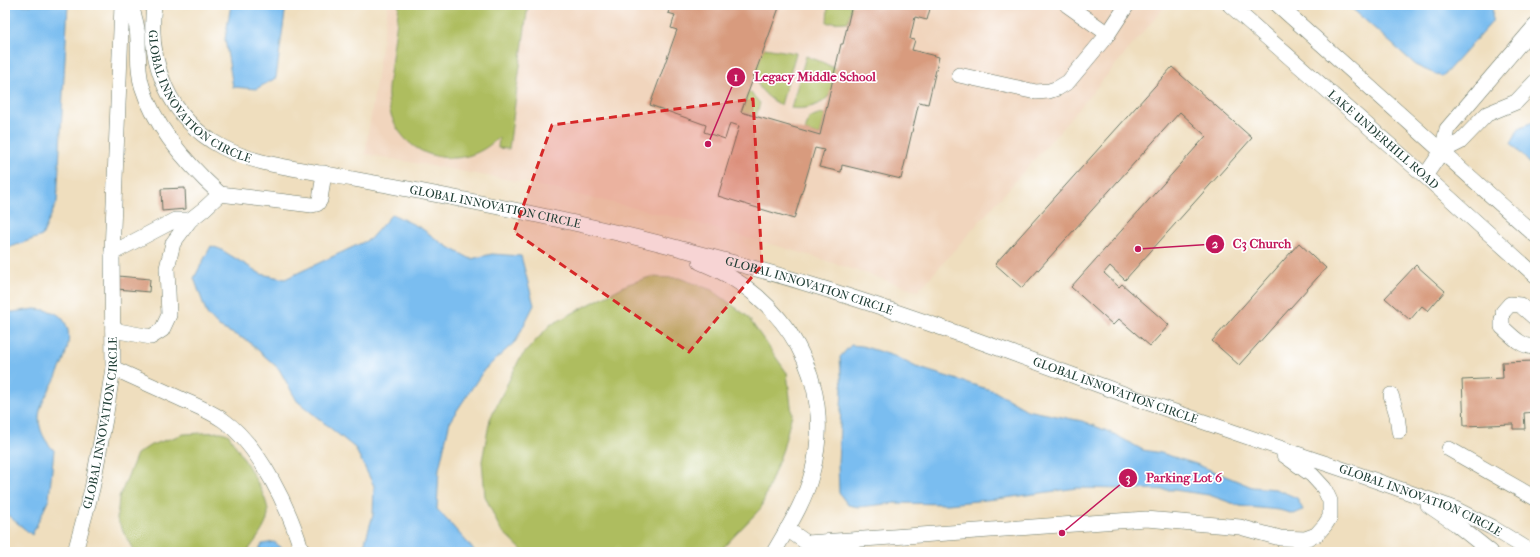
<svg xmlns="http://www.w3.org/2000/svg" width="1540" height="557" font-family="'IM FELL French Canon',serif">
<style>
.built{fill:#f1d5bd}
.green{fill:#aebd5f;stroke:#667d4a}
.water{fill:#7abdf0;stroke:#4c7d92}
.building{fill:#d89b7e}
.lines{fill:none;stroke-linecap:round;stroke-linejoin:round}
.minor-casing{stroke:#687564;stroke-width:16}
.minor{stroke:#fff;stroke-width:15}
.marked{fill:#d62828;fill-opacity:0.2;stroke:#d62828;stroke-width:3;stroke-dasharray:8 5;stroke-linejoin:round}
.labels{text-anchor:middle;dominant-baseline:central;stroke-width:3.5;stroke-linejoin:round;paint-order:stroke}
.street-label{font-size:12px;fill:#1f3d34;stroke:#fff}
.leader{fill:none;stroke:#c2185b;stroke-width:1.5}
.callout-dot{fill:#c2185b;stroke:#fff;stroke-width:1.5}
.mark-label{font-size:12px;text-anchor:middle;font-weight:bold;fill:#fff}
.callout-label{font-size:13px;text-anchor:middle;font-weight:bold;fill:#c2185b;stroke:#fff;stroke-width:3.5;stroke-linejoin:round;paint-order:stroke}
</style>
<rect width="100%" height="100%" fill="#fff"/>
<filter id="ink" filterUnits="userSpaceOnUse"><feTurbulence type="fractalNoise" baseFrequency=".025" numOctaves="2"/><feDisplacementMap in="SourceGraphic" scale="8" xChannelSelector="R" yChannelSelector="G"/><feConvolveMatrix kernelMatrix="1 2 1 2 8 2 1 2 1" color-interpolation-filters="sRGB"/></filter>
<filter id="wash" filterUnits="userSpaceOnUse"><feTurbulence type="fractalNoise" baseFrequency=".012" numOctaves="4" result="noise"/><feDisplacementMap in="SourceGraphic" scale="16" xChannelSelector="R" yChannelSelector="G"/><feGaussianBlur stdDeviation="0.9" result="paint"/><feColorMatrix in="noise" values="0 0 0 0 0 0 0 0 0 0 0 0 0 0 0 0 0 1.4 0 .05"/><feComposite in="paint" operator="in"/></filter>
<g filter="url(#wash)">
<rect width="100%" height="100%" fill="#efdebe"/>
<path class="built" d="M388 5H1166L1058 133 918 291 812 256 682 219 527 183 365 154Z"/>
<path class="green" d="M399 5H528L509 149 498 148 499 137C483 153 463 161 441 157 411 153 390 128 388 99 387 88 390 76 391 65 394 45 396 25 399 5Z
M828 5H852L848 22 827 23Z
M764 48 796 53 781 105C769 99 753 86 756 71 757 63 761 55 764 48Z
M806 56 822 62 836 69C835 76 834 88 830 94 823 106 804 110 791 108Z
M748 92 751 93 760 103 756 116 741 112Z
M822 114 825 116 820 135 805 131 809 118Z
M650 277 679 278 712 290 747 316 787 373 792 414 783 449 761 508 719 552H524L500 529 485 496 482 461 490 419 520 358 550 325 628 284Z
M221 432 228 434C238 450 270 497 268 514 267 527 254 542 247 552H134L117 519 119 498 137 454 151 445 184 434Z"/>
<path class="water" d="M5 5H68L57 202 42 236 5 249Z
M231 5H286L276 78 256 89 233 87 225 39Z
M1348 5H1493L1492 22 1442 77 1417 66Z
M1535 121V169L1511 143 1519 128Z
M392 214 421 228 443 244 471 259 492 254 521 256 534 305 516 341 484 370 450 421 439 469 437 509 476 552H362L373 515 374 486 355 448 297 401 279 369 248 341 219 327 207 314 194 278 211 246 220 249 261 274 285 279 370 239Z
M35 309C49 310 62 312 67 327 74 345 57 376 48 392 44 400 39 409 39 418 39 430 45 442 54 450L49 499 32 535 5 513V313Z
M851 345 862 346 894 356 916 367 994 391 1027 410 1082 421 1112 433 1143 450 1161 453 1196 464 1252 487 1276 489 1297 498 1303 510 1294 514 1279 510 1240 506 1209 495 1174 490 1077 488 1005 498 948 504 895 503 859 507 848 505 839 493 838 463 842 390 840 357Z
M274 542 282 548 283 552H257L262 544Z"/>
<g id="blocks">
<path class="building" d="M671 5H780L741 112 820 135 841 44H843L852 5H931L927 20 915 17 910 39 915 40 912 50 939 57 928 104 919 102 901 179 842 165 841 172 819 167 824 150 815 148 794 219 718 196 739 126 730 123 725 139 704 132 706 125 650 105 677 30 671 28 675 15 668 13Z
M1172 67 1252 138 1125 280 1110 266 1104 273 1119 287 1122 284 1169 325 1150 346 1119 319 1113 325 1071 287 1206 136 1180 112 1022 288 995 264Z
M185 188 186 209 162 211 161 189Z
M1299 243 1326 268 1239 365 1212 341Z
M1416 265 1445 291 1428 311 1422 306 1410 320 1385 298Z
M118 276 150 279 149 292 117 289Z
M1535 361V412L1524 413 1525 429H1513V424L1464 426 1462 380 1503 378 1502 362Z"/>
</g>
</g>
<g filter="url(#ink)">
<use href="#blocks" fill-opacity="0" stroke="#687564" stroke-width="1"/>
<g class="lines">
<g class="minor-casing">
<g id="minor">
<path d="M131 5C133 13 136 21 137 29 140 48 136 67 142 86 155 128 188 165 220 194"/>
<path id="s1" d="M154 5C147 63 169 119 222 147 252 163 287 167 320 173 344 177 368 182 392 186 488 204 583 223 678 248 720 259 763 270 805 283 919 317 1030 360 1143 401 1200 421 1258 440 1315 460 1362 475 1407 492 1453 508L1491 527 1532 552"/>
<path d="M1067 5 1108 34"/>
<path id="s2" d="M1230 5 1425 176 1535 275"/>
<path d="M1278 5 1535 235"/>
<path d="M959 75 1036 92 1049 91 1058 88 1068 82 1108 34 1127 5"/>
<path d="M1442 151 1460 142 1487 114 1516 102 1535 82"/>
<path d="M1425 176 1442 151 1447 129 1535 26"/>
<path d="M190 220 204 209 220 194 312 205 317 204 320 200 324 173"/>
<path d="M112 253 175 220H190L173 243 167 268 169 315 162 330 151 337 113 330"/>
<path d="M700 262C786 296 837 381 812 473 805 501 789 526 774 552"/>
<path d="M1503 312 1510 304 1520 305 1535 318"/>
<path d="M1502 319V327C1511 335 1521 347 1535 347"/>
<path d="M113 368C135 378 157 388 179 398 194 405 210 411 223 420 260 446 290 510 302 552"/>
<path d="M1391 395 1397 415 1399 431"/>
<path d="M1449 449 1535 498"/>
<path d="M1428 505 1456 524 1491 552"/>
<path d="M787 529 807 543 1146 519 1240 527 1280 538 1305 539 1316 535 1325 525 1330 517V501L1324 488 1312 475 1284 455"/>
<path id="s3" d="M75 552 92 489 105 419 113 368 112 253 122 5"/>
</g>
</g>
<use href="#minor" class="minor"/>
</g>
</g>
<path class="marked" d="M753 99 762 265 689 352 514 232 552 125Z"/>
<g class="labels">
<g class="street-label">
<text stroke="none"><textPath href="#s1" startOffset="112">GLOBAL INNOVATION CIRCLE</textPath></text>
<text stroke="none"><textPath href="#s2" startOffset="204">LAKE UNDERHILL ROAD</textPath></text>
<text stroke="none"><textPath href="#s1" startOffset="448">GLOBAL INNOVATION CIRCLE</textPath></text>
<text stroke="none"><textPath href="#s1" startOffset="772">GLOBAL INNOVATION CIRCLE</textPath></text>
<text stroke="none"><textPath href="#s1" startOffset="1096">GLOBAL INNOVATION CIRCLE</textPath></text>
<text stroke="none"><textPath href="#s3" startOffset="132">GLOBAL INNOVATION CIRCLE</textPath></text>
<text stroke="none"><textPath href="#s1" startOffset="1420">GLOBAL INNOVATION CIRCLE</textPath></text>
</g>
</g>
<path class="leader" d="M708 144L736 77M1138 249L1215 244M1062 533L1128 478"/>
<g class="callout-dot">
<circle cx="708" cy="144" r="4"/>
<circle cx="1138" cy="249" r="4"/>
<circle cx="1062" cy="533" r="4"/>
<circle cx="736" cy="77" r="10"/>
<circle cx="1215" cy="244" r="10"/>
<circle cx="1128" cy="478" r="10"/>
</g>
<g class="mark-label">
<text x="736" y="81">1</text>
<text x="1215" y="248">2</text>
<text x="1128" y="482">3</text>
</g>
<g class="callout-label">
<text x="815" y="81">Legacy Middle School</text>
<text x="1262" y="248">C3 Church</text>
<text x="1184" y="482">Parking Lot 6</text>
</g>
<rect width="1540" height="557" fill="none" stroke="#fff" stroke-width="20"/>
</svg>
